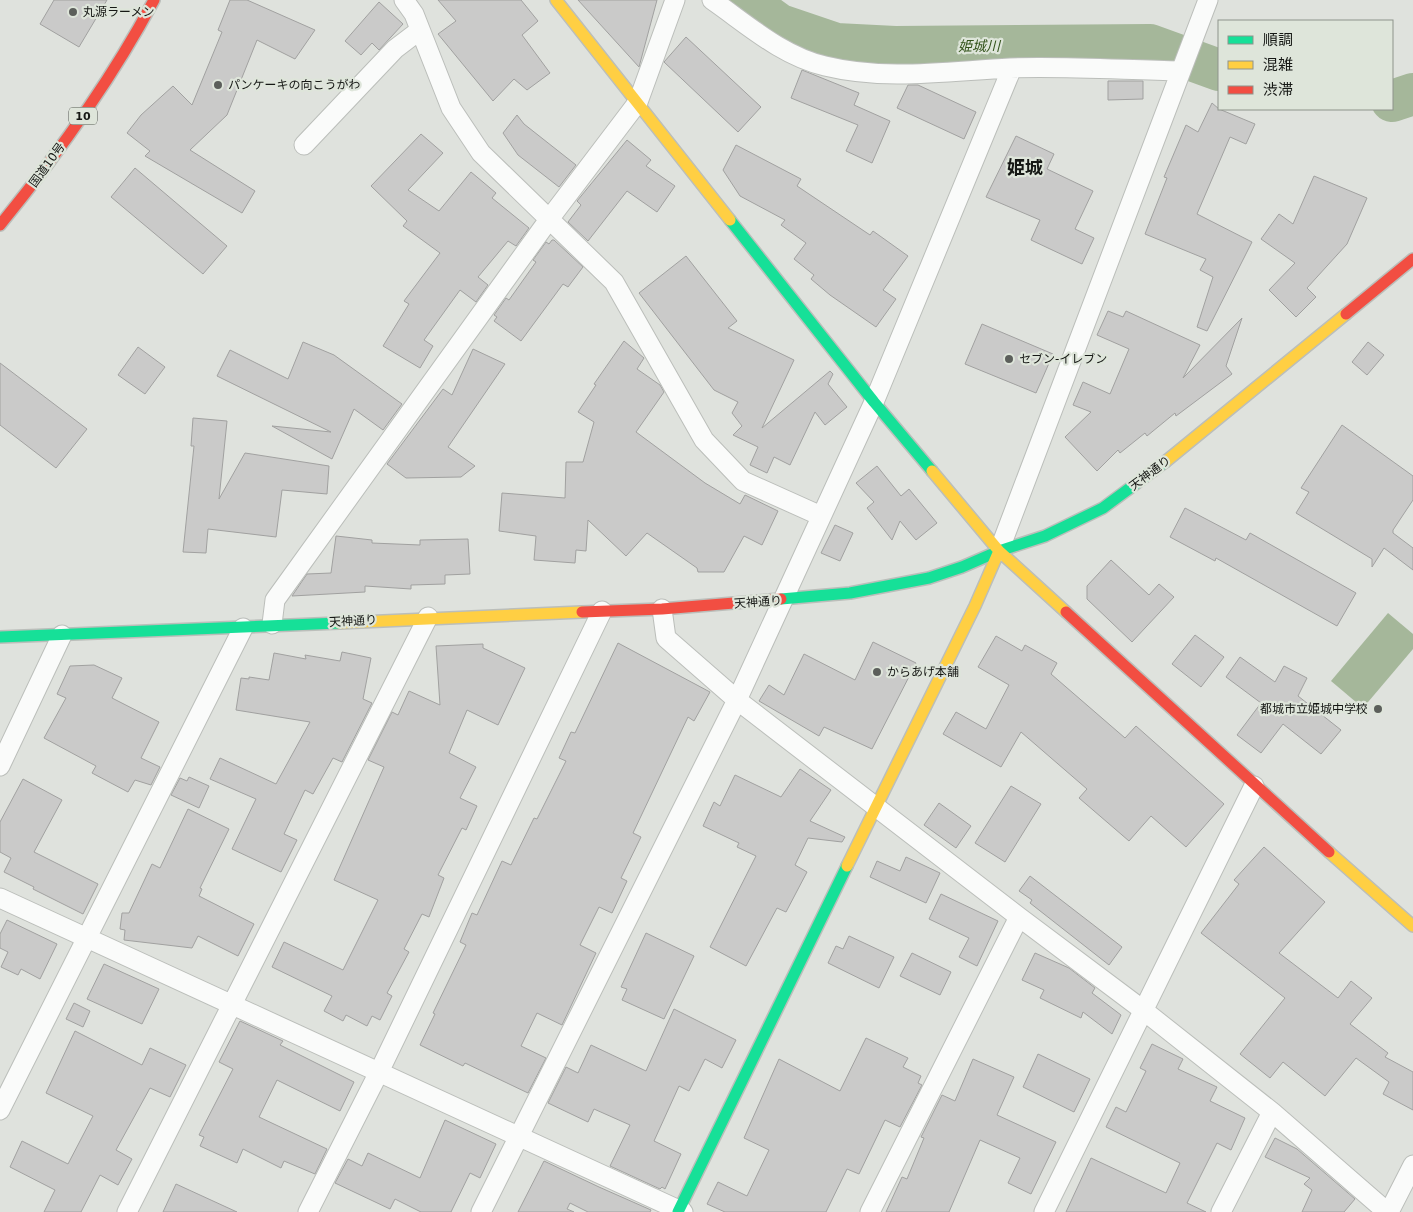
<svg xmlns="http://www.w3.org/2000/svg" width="1413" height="1212" font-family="'DejaVu Sans','Noto Sans JP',sans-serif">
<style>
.water{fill:#a5b79a}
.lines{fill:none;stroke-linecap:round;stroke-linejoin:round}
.river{stroke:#a5b79a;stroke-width:42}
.building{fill:#cacac9;stroke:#a1a1a0}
.street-casing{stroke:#bbbeba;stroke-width:21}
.fast-casing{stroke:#bbbeba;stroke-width:14}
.slow-casing{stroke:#bbbeba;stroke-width:14}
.jam-casing{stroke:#bbbeba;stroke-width:14}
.street{stroke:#fafbfa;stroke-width:19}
.fast{stroke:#16e098;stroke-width:11}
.slow{stroke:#ffcf43;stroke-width:11}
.jam{stroke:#f24e42;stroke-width:11}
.poi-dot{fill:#5c5f5b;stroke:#dee5da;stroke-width:2}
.labels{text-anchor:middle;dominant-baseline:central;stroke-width:4.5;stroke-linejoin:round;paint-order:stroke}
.shield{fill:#dee5da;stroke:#525650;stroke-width:1}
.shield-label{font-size:11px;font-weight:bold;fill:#161815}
.poi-label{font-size:12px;fill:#161815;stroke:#dee5da;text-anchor:start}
.street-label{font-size:12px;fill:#161815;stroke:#dee5da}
.water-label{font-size:14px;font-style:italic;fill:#33531b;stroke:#dee5da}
.district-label{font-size:18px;font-weight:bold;fill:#161815;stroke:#dee5da}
</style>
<rect width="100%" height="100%" fill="#dfe2dd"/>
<path class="water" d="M1388 613 1413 634V649L1363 708 1331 681Z"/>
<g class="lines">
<path class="river" d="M745 0 780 25 836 44 895 47 1150 45 1219 70
M1392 101 1413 94"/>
</g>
<path class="building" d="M54 0H107L79 47 40 24Z
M230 0H247L315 30 295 59 257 40 227 115 190 150 255 191 242 213 145 156 150 151 127 133 141 115 173 86 192 105 222 32 218 30Z
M438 0H521L538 21 522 35 550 73 527 90 514 79 493 101 438 34 456 21Z
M578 0H657L639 67Z
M379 2 403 24 379 50 372 43 361 55 345 41Z
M686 37 761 107 738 132 664 62Z
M802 70 859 93 854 105 890 121 872 163 846 151 858 125 791 98Z
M1108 81H1143V99L1108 100Z
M908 85H918L976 112 964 139 897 108Z
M1212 103 1219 109 1255 124 1246 144 1230 137 1197 214 1252 242 1207 331 1197 327 1213 277 1200 270 1206 259 1145 234 1167 178 1164 177 1186 125 1198 132Z
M517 115 524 124 576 165 559 187 518 155 503 133Z
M421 134 443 153 408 190 439 211 471 172 496 193 492 198 529 228 516 246 508 241 478 277 488 285 476 302 460 290 424 340 433 346 420 368 383 346 409 304 404 301 440 253 403 226 407 221 371 186Z
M1016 136 1054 154 1047 169 1093 191 1075 229 1094 238 1082 264 1031 240 1040 220 986 197Z
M627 140 651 160 646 166 675 186 657 212 627 191 588 241 568 222 581 205 577 201Z
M736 145 801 179 797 186 870 235 873 231 908 256 883 290 896 299 876 327 830 295 811 279 814 275 794 259 806 243 781 225 785 220 740 196 723 170Z
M135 168 227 246 203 274 111 197Z
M1314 176 1367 198 1347 244 1307 288 1316 297 1296 317 1269 290 1295 263 1261 239 1279 214 1293 224Z
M552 240H554L583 267 568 287 563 284 521 341 494 321 497 317 494 315 506 298 509 300 536 262 533 260 546 242 549 244Z
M686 256 737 321 728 328 794 360 762 428 830 371 833 374 828 384 847 407 825 425 815 412 790 465 774 457 767 473 750 465 758 447 733 435 742 426 732 413 738 402 714 390 639 293Z
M1108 311 1123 317 1126 311 1200 345 1183 378 1242 318 1226 366 1232 374 1176 416 1175 413 1147 436 1145 433 1120 453 1118 450 1097 471 1065 437 1091 412 1073 405 1083 382 1110 394 1129 349 1097 335Z
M982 324 1053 354 1036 393 965 364Z
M624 341 644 358 637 369 660 385 664 392 636 432 705 483 740 504 745 495 778 511 762 545 744 536 724 572H698L697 568 647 533 626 556 588 520 586 551 576 550 575 563 534 560 536 536 499 531 502 493 565 498 566 462H583L594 422 578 412 596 385 594 384Z
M303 342 334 355 402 404 383 430 354 409 332 459 272 426 331 432 217 376 230 350 288 379Z
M1368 342 1384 355 1367 375 1352 362Z
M138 347 165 367 145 394 118 375Z
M473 349 505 364 448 447 475 466 461 477 406 478 387 464 443 389 452 395Z
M0 363 87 429 56 468 0 425Z
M193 418 227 421 219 499 245 453 329 466 327 494 282 490 276 537 208 529 206 553 183 552 194 446H191Z
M1342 425 1413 476V500L1393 530V533L1413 548V570L1384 548 1372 567V559L1296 513 1309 492 1301 488Z
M877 466 901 496 909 489 937 523 916 540 900 521 892 540 867 508 874 502 856 483Z
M1185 508 1246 540 1250 533 1356 593 1337 626 1216 558 1215 561 1170 537Z
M835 525 853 533 840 561 821 553Z
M336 536 372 540V543L420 545V540L468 539 470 574 445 575V584L411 585V589L365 586V592L292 596 307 574 331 573Z
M1111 560 1149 595 1159 584 1174 597 1132 642 1087 599V586Z
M1195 635 1224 657 1201 687 1172 664Z
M996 636 1022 651 1025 645 1057 663 1051 674 1125 738 1136 726 1224 804 1186 847 1151 816 1129 841 1079 798 1087 789 1021 732 1001 767 943 734 956 712 986 729 1009 685 978 667Z
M873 642 916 663 872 749 824 727 819 736 759 701 769 685 784 695 804 654 855 680Z
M618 643 710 692 694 721 688 717 633 833 641 837 621 878 627 881 612 913 599 907 580 945 596 953 562 1025 537 1013 521 1046 546 1058 528 1093 465 1063 463 1066 420 1045 435 1014 433 1013 466 945 460 942 472 913 477 915 502 861 511 865 534 818 537 819 566 761 559 758 571 732 575 733Z
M483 644V648L525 668 498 725 467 710 449 753 476 767 460 798 477 806 466 830 462 828 438 875 444 878 429 917 422 914 404 949 409 952 387 993 392 996 380 1020 372 1016 367 1026 346 1015 343 1021 324 1011 332 996 272 967 284 942 343 970 378 900 334 880 384 767 368 760 392 712 398 715 409 691 440 705 436 646Z
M342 652 371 658 363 699 372 703 342 762 333 758 313 794 305 790 284 834 297 840 281 872 232 849 256 799 210 779 220 758 276 784 310 722 236 710 241 678 249 679V677L269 680 274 653 306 659 305 655 340 661Z
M1240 657 1275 682 1284 666 1307 678 1298 696 1341 730 1321 754 1283 724 1261 753 1237 735 1261 703 1226 677Z
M94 665 122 678 112 698 159 722 141 758 160 767 151 785 135 780 128 792 92 773 96 766 44 738 66 698 57 694 70 666Z
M800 769 831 790 810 821 845 837 842 842 808 838 795 865 807 872 786 912 777 908 746 966 710 947 756 856 737 847 739 843 703 826 714 802 720 806 735 775 781 797Z
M189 777 209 786 199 808 171 795 180 778 187 781Z
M23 779 62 800 34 852 98 884 83 914 33 889 34 887 4 872 11 858 0 852V822Z
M1011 786 1041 804 1005 862 975 843Z
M939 803 971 826 956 848 924 825Z
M188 809 229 829 200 888 202 889 199 896 254 924 238 956 198 936 192 948 124 940 125 930 120 929 122 913H129L152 864 160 868Z
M1264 847 1325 902 1279 953 1338 998 1351 981 1372 998 1350 1024 1388 1053 1385 1057 1413 1072V1110L1383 1094 1389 1082 1356 1058 1325 1096 1283 1062 1270 1078 1240 1054 1285 998 1201 933 1239 884 1234 880Z
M906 857 940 873 926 903 870 877 877 861 900 871Z
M1030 876 1122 947 1109 965 1030 903 1032 900 1019 891Z
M941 894 998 921 977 966 959 957 969 938 929 919Z
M7 920 57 944 40 979 21 969 18 975 1 967 8 952 0 948V934Z
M646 933 694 956 664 1019 622 1000 627 989 621 987Z
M849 936 894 957 879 988 828 963 836 946 843 949Z
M912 953 951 972 940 995 900 976Z
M1035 953 1069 968 1095 988 1092 993 1121 1015 1112 1034 1083 1012 1081 1018 1040 998 1044 990 1022 980Z
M104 964 159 989 142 1024 87 999Z
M74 1003 90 1011 83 1027 66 1019Z
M674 1009 736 1040 722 1068 705 1059 689 1091 679 1086 654 1141 681 1154 665 1189 662 1187 660 1189 610 1166 630 1125 594 1109 588 1122 548 1103 566 1067 578 1073 591 1045 646 1071Z
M240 1021 283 1041 280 1045 354 1082 340 1111 277 1080 259 1117 327 1149 315 1174 284 1161 281 1168 243 1149 237 1163 200 1146 204 1137 199 1135 233 1069 219 1062Z
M75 1031 142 1065 150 1048 186 1065 170 1097 150 1088 116 1150 132 1159 118 1185 100 1175 81 1212H44L55 1190 10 1167 22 1141 68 1164 93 1116 46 1093Z
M866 1038 908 1058 903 1067 921 1076 918 1083 922 1085 900 1127 885 1120 859 1174 847 1169 826 1212H725L707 1204 718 1182 747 1196 769 1150 744 1138 779 1059 840 1091Z
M1152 1044 1183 1059 1178 1069 1217 1087 1210 1101 1245 1118 1231 1150 1217 1143 1187 1203 1206 1212H1066L1091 1158 1166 1193 1180 1163 1106 1127 1116 1107 1126 1112 1146 1071 1140 1068Z
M1038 1054 1090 1079 1074 1112 1023 1087Z
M973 1059 1014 1077 997 1115 1056 1142 1031 1194 1008 1183 1020 1158 980 1140 949 1212H886L902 1177 907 1179 924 1138 921 1137 942 1095 955 1101Z
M445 1120 496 1144 480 1178 470 1173 451 1212H421L395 1199 390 1209 335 1183 348 1159 362 1166 368 1153 420 1178Z
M1275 1138 1297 1149 1355 1199 1344 1212H1302L1312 1190 1304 1184 1310 1178 1265 1157Z
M544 1161 599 1187 651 1210 650 1212H588L570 1203 567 1209 574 1212H518Z
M176 1184 237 1212H163Z"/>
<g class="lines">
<g class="street-casing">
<path id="street" d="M404 0 414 14 451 108 481 153 614 282 704 440 743 481 821 516
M712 0C748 25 782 56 825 66 886 81 949 71 1010 68 1066 66 1124 70 1180 71
M304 145 395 49 420 30
M999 551 1208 0
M662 609 666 638 737 700 1019 917 1143 1010 1272 1112 1387 1212
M272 624 275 600 550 218 638 102 675 0
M0 766 62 635
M0 898 683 1212
M0 1110 243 628
M127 1212 428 617
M308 1212 379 1072 602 611
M481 1212 737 700 874 402 1012 68
M870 1212 1019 917
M1044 1212 1254 786
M1221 1212 1272 1112
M1389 1212 1413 1165"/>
</g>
<g class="fast-casing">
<path id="fast" d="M730 220 874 402 932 471
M781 599 850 593 929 578 962 567 999 551 1045 536 1103 508 1165 462
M0 637 339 623
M678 1212 847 866"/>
</g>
<g class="slow-casing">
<path id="slow" d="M556 0 730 220
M1165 462 1346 314
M932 471 999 551 1066 612
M339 623 582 612
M1329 852 1413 926
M847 866 975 606 999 551"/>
</g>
<g class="jam-casing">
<path id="jam" d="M0 225C58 154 111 81 154 0
M1346 314 1413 259
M582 612 662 609 781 599
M1066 612 1329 852"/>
</g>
<use href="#street" class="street"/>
<use href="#fast" class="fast"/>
<use href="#slow" class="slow"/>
<use href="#jam" class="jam"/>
</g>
<g class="poi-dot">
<circle cx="73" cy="12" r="5"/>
<circle cx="218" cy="85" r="5"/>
<circle cx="1009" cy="359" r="5"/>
<circle cx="877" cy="672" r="5"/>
<circle cx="1378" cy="709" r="5"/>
</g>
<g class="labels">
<rect class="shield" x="69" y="107.5" width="28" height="17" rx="4"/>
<g class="shield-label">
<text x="83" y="116">10</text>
</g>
<g class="poi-label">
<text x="83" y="12">丸源ラーメン</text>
<text x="228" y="85">パンケーキの向こうがわ</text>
<text x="1019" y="359">セブン-イレブン</text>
<text x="887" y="672">からあげ本舗</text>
<text x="1368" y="709" text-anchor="end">都城市立姫城中学校</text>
</g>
<g class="street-label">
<text transform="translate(47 165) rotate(-54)">国道10号</text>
<text transform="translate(1150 473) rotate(-37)">天神通り</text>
<text transform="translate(758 602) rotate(-4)">天神通り</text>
<text transform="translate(353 621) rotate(-3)">天神通り</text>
</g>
<g class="water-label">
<text x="979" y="46">姫城川</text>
</g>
<g class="district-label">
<text x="1025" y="167">姫城</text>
</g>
</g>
<rect x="1218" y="20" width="175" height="90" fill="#dee5da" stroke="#8e938b"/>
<rect x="1228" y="36" width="25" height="8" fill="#16e098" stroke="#8e938b"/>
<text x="1263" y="45" font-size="15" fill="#161815">順調</text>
<rect x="1228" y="61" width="25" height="8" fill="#ffcf43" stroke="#8e938b"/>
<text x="1263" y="70" font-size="15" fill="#161815">混雑</text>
<rect x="1228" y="86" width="25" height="8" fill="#f24e42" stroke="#8e938b"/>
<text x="1263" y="95" font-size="15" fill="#161815">渋滞</text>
</svg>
